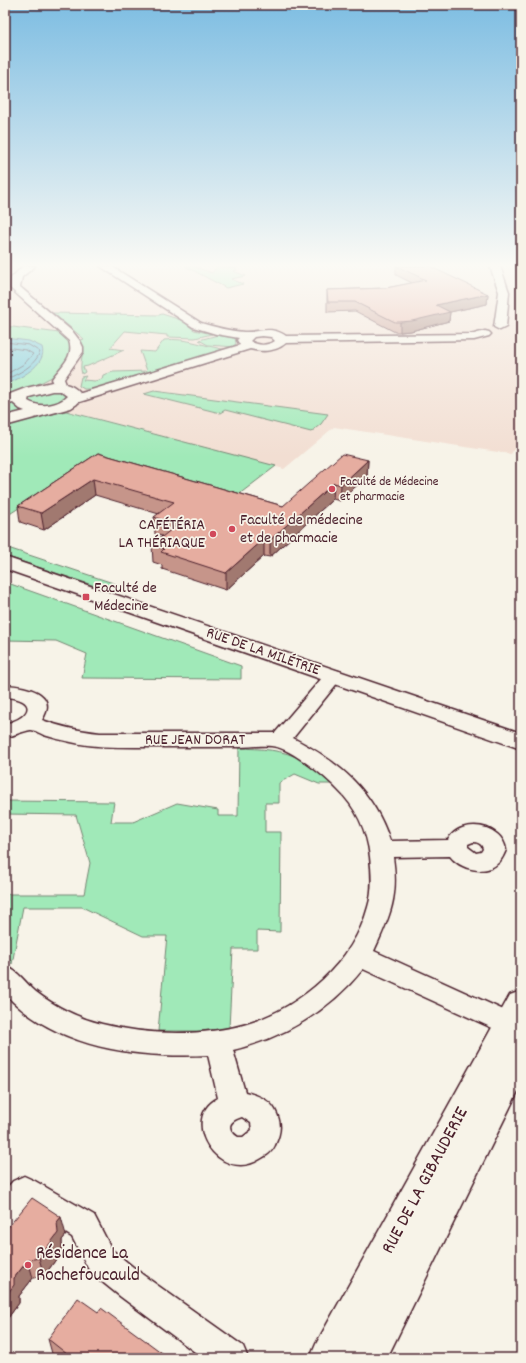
<svg xmlns="http://www.w3.org/2000/svg" width="526" height="1363" font-family="Dekko,sans-serif">
<style>
.built{fill:#f2ded2}
.green{fill:#a0e9b8;stroke:#758472}
.water{fill:#7ccbd9;stroke:#688693}
.lines{fill:none;stroke-linecap:round;stroke-linejoin:round}
.shore{stroke:#5e6471;stroke-width:1}
.street-casing{stroke:#4a1f2b;stroke-width:3}
.secondary-casing{stroke:#4a1f2b;stroke-width:3}
.street{fill:#f7f3e8;fill-rule:evenodd}
.secondary{fill:#f7f3e8;fill-rule:evenodd}
.wall{fill:#c6958a;stroke:#4a1f2b}
.shaded-wall{fill:#a17970;stroke:#4a1f2b}
.building{fill:#e6ada0;stroke:#4a1f2b}
.poi-dot{fill:#d1495b;stroke:#f7f3e8;stroke-width:1.5}
.labels{text-anchor:middle;dominant-baseline:central;stroke-width:3.5;stroke-linejoin:round;paint-order:stroke}
.far-poi-label{font-size:13px;fill:#4a1f2b;stroke:#f7f3e8;text-anchor:start}
.poi-label{font-size:16px;fill:#4a1f2b;stroke:#f7f3e8;text-anchor:start}
.street-label{font-size:16px;fill:#4a1f2b;stroke:#f7f3e8}
.near-street-label{font-size:19px;fill:#4a1f2b;stroke:#f7f3e8}
.near-poi-label{font-size:19px;fill:#4a1f2b;stroke:#f7f3e8;text-anchor:start}
</style>
<rect width="100%" height="100%" fill="#f7f3e8"/>
<filter id="ink" filterUnits="userSpaceOnUse"><feTurbulence type="fractalNoise" baseFrequency=".025" numOctaves="2"/><feDisplacementMap in="SourceGraphic" scale="8" xChannelSelector="R" yChannelSelector="G"/><feConvolveMatrix kernelMatrix="1 2 1 2 8 2 1 2 1" color-interpolation-filters="sRGB"/></filter>
<g filter="url(#ink)">
<path class="built" d="M5 266H521V444H517L511 454 334 427 284 469 72 412 5 433V395L52 376 62 369 67 334 5 326Z"/>
<path class="green" d="M185 266H192L212 273 218 266 236 268 237 270 233 271 246 276 231 279 243 284 226 288Z
M53 313 159 315 162 314 181 320 194 330 212 334 195 338 167 337V335L125 331 110 348 124 350 88 366 83 367 85 372 82 374C78 362 86 352 81 340L84 339Z
M5 326 67 334 73 354C70 358 66 364 62 369 48 383 23 389 5 395Z
M218 335 235 338 236 344 233 346 235 347 208 345 199 340Z
M164 340C187 337 206 347 228 350L96 389H84L79 386 81 377 86 376 83 380 95 381 102 379 103 375 113 372 147 371 140 351 155 352Z
M57 390 67 396C65 398 63 402 60 403 53 407 34 407 28 400L31 395 39 391Z
M154 391 328 414 321 424 311 432 225 410 220 413 144 394Z
M13 403 18 408 26 411 5 418V404Z
M66 411 276 466 238 495 96 458 5 517V425Z
M5 547 116 584 101 588 5 556Z
M5 582 241 666V679L82 678 87 654 56 641 5 640Z
M239 748C261 749 283 749 302 760 313 766 322 776 331 784H319L295 774 279 783V803H265V832H281L280 932 257 931V949H233L229 1028 200 1031H158L167 936H143L82 907H23L12 964 5 953V894H84L90 863 76 815 5 814V801L114 802 111 822H133L177 803 218 810V816H238Z"/>
<path class="water" d="M5 338 29 341 42 347C48 365 18 379 5 385Z"/>
<g class="lines">
<path class="shore" d="M5 342 29 345 40 352C34 367 19 373 5 380
M5 347 26 350 33 354 24 364 5 375"/>
<g class="street-casing">
<path id="street" d="M23 266H35L22 277 20 287 73 332 80 341 83 347V352L64 379 67 387 65 390H57L52 379C60 367 75 357 69 341L10 288 11 278Z
M100 266H111L201 323C215 327 229 331 244 332 259 333 270 325 286 336L474 334 485 331 489 332 491 334 489 336 474 340 286 343C276 352 262 352 250 349L73 404 68 403 67 400 68 397 240 345 237 340 239 338 216 334 193 327ZM262 336 271 337 275 341C267 346 258 346 250 341L254 337Z
M490 266H500L509 292 506 327 500 330 494 327 499 292Z
M334 670 341 672 343 676 293 738C339 762 373 790 390 841L448 840C457 823 483 822 497 834 502 838 505 844 506 850 504 854 502 860 498 863 485 876 460 869 450 856L393 857C399 897 390 916 374 951L521 1018V1041L363 969C329 1011 285 1037 233 1050L245 1092C256 1095 269 1099 275 1110 282 1123 281 1132 275 1145 272 1152 267 1155 260 1159 219 1185 178 1119 218 1098L208 1055C136 1058 57 1049 5 994V966C20 972 25 983 36 992 56 1007 78 1018 102 1024 146 1035 203 1037 247 1024 301 1007 353 963 368 907 373 891 372 874 370 857 367 831 356 807 337 789 325 776 293 751 277 747 266 744 251 747 240 747 205 747 170 747 135 747 113 747 92 747 71 742 62 740 53 738 44 735 41 734 35 730 31 730 28 730 10 736 5 738V724C31 718 39 699 5 697V685C24 686 60 692 42 720 61 727 80 731 100 733H275L327 672ZM473 842C478 842 482 844 483 849L481 852 476 853 468 847V844ZM242 1117 251 1123 252 1130 243 1137H238C226 1129 228 1121 242 1117Z
M24 1176 35 1181 94 1215 112 1250 143 1275 243 1346 248 1358H203L121 1297 90 1272 72 1237 28 1210 16 1225 5 1229V1190L13 1181Z"/>
</g>
<g class="secondary-casing">
<path id="secondary" d="M52 382C65 383 75 385 82 396L77 404 71 408 5 426V416L25 411 20 409 13 403 5 405V396L26 388ZM52 391H60L67 396C58 406 39 408 28 401L29 397Z
M5 557 521 733V749L5 569Z
M521 991V1034L518 1040 521 1039V1085L387 1358H310L316 1344 510 995Z"/>
</g>
<use href="#street" class="street"/>
<use href="#secondary" class="secondary"/>
</g>
<path class="wall" d="M396 266 488 294 487 304 450 312 449 321 411 331 400 332H395L355 311 327 312V290L386 288 412 283 396 275Z
M98 453 283 506 368 460 367 476 340 501 333 499 270 557 264 556 226 590 162 569V565L153 562 152 545 162 536 155 534 154 517 159 514 95 495 44 530 20 522 18 506Z
M5 1231 66 1235 62 1240V1251L44 1276 33 1278 19 1296V1303L5 1322Z
M98 1312 169 1358H54L53 1357 48 1339Z"/>
<path class="shaded-wall" d="M488 294 487 304 450 312 449 321 411 331 400 332V322L436 305Z
M368 460 367 476 340 501 341 485Z
M93 479 95 495 44 530 41 513Z
M334 483 333 499 270 557V540Z
M264 539V556L226 590V573Z
M61 1217 66 1235 62 1240V1251L44 1276 39 1258 57 1222Z
M28 1260 33 1278 19 1296V1303L5 1322V1297L14 1278Z"/>
<path class="building" d="M396 266H429L488 294 436 305 450 312 412 321 400 322H395L355 302H328L327 290 386 288 426 280Z
M98 453 283 506 342 454 368 460 341 485 334 483 270 540 264 539 226 573 161 552 164 549 152 545 177 525 154 517 174 502 93 479 41 513 18 506Z
M32 1198 61 1217 57 1222 58 1233 39 1258 28 1260 14 1278V1285L5 1297V1231Z
M78 1298 98 1312 101 1308 169 1358H72L48 1339Z"/>
</g>
<linearGradient id="sky" x2="0" y2="1"><stop stop-color="#7dbde2"/><stop offset="0.58" stop-color="#fbfaf5"/><stop offset="1" stop-color="#fbfaf5" stop-opacity="0"/></linearGradient>
<rect width="526" height="457" fill="url(#sky)"/>
<g class="poi-dot">
<circle cx="332" cy="489" r="4"/>
<circle cx="232" cy="529" r="4"/>
<circle cx="213" cy="534" r="4"/>
<rect x="82" y="593" width="8" height="8" rx="2"/>
<circle cx="28" cy="1265" r="4"/>
</g>
<g class="labels">
<g class="far-poi-label">
<text x="340" y="482">Faculté de Médecine<tspan x="340" dy="15">et pharmacie</tspan></text>
</g>
<g class="poi-label">
<text x="240" y="520">Faculté de médecine<tspan x="240" dy="18">et de pharmacie</tspan></text>
<text x="205" y="525" text-anchor="end">CAFÉTÉRIA<tspan x="205" dy="18">LA THÉRIAQUE</tspan></text>
<text x="94" y="588">Faculté de<tspan x="94" dy="18">Médecine</tspan></text>
</g>
<g class="street-label">
<text transform="translate(263 652) rotate(19)">RUE DE LA MILÉTRIE</text>
<text x="195" y="740">RUE JEAN DORAT</text>
</g>
<g class="near-street-label">
<text transform="translate(426 1181) rotate(-62)">RUE DE LA GIBAUDERIE</text>
</g>
<g class="near-poi-label">
<text x="36" y="1254">Résidence La<tspan x="36" dy="22">Rochefoucauld</tspan></text>
</g>
</g>
<rect width="526" height="1363" fill="none" stroke="#f7f3e8" stroke-width="20"/>
<rect x="10" y="10" width="506" height="1343" fill="none" stroke="#4a1f2b" stroke-width="1.5" filter="url(#ink)"/>
</svg>
